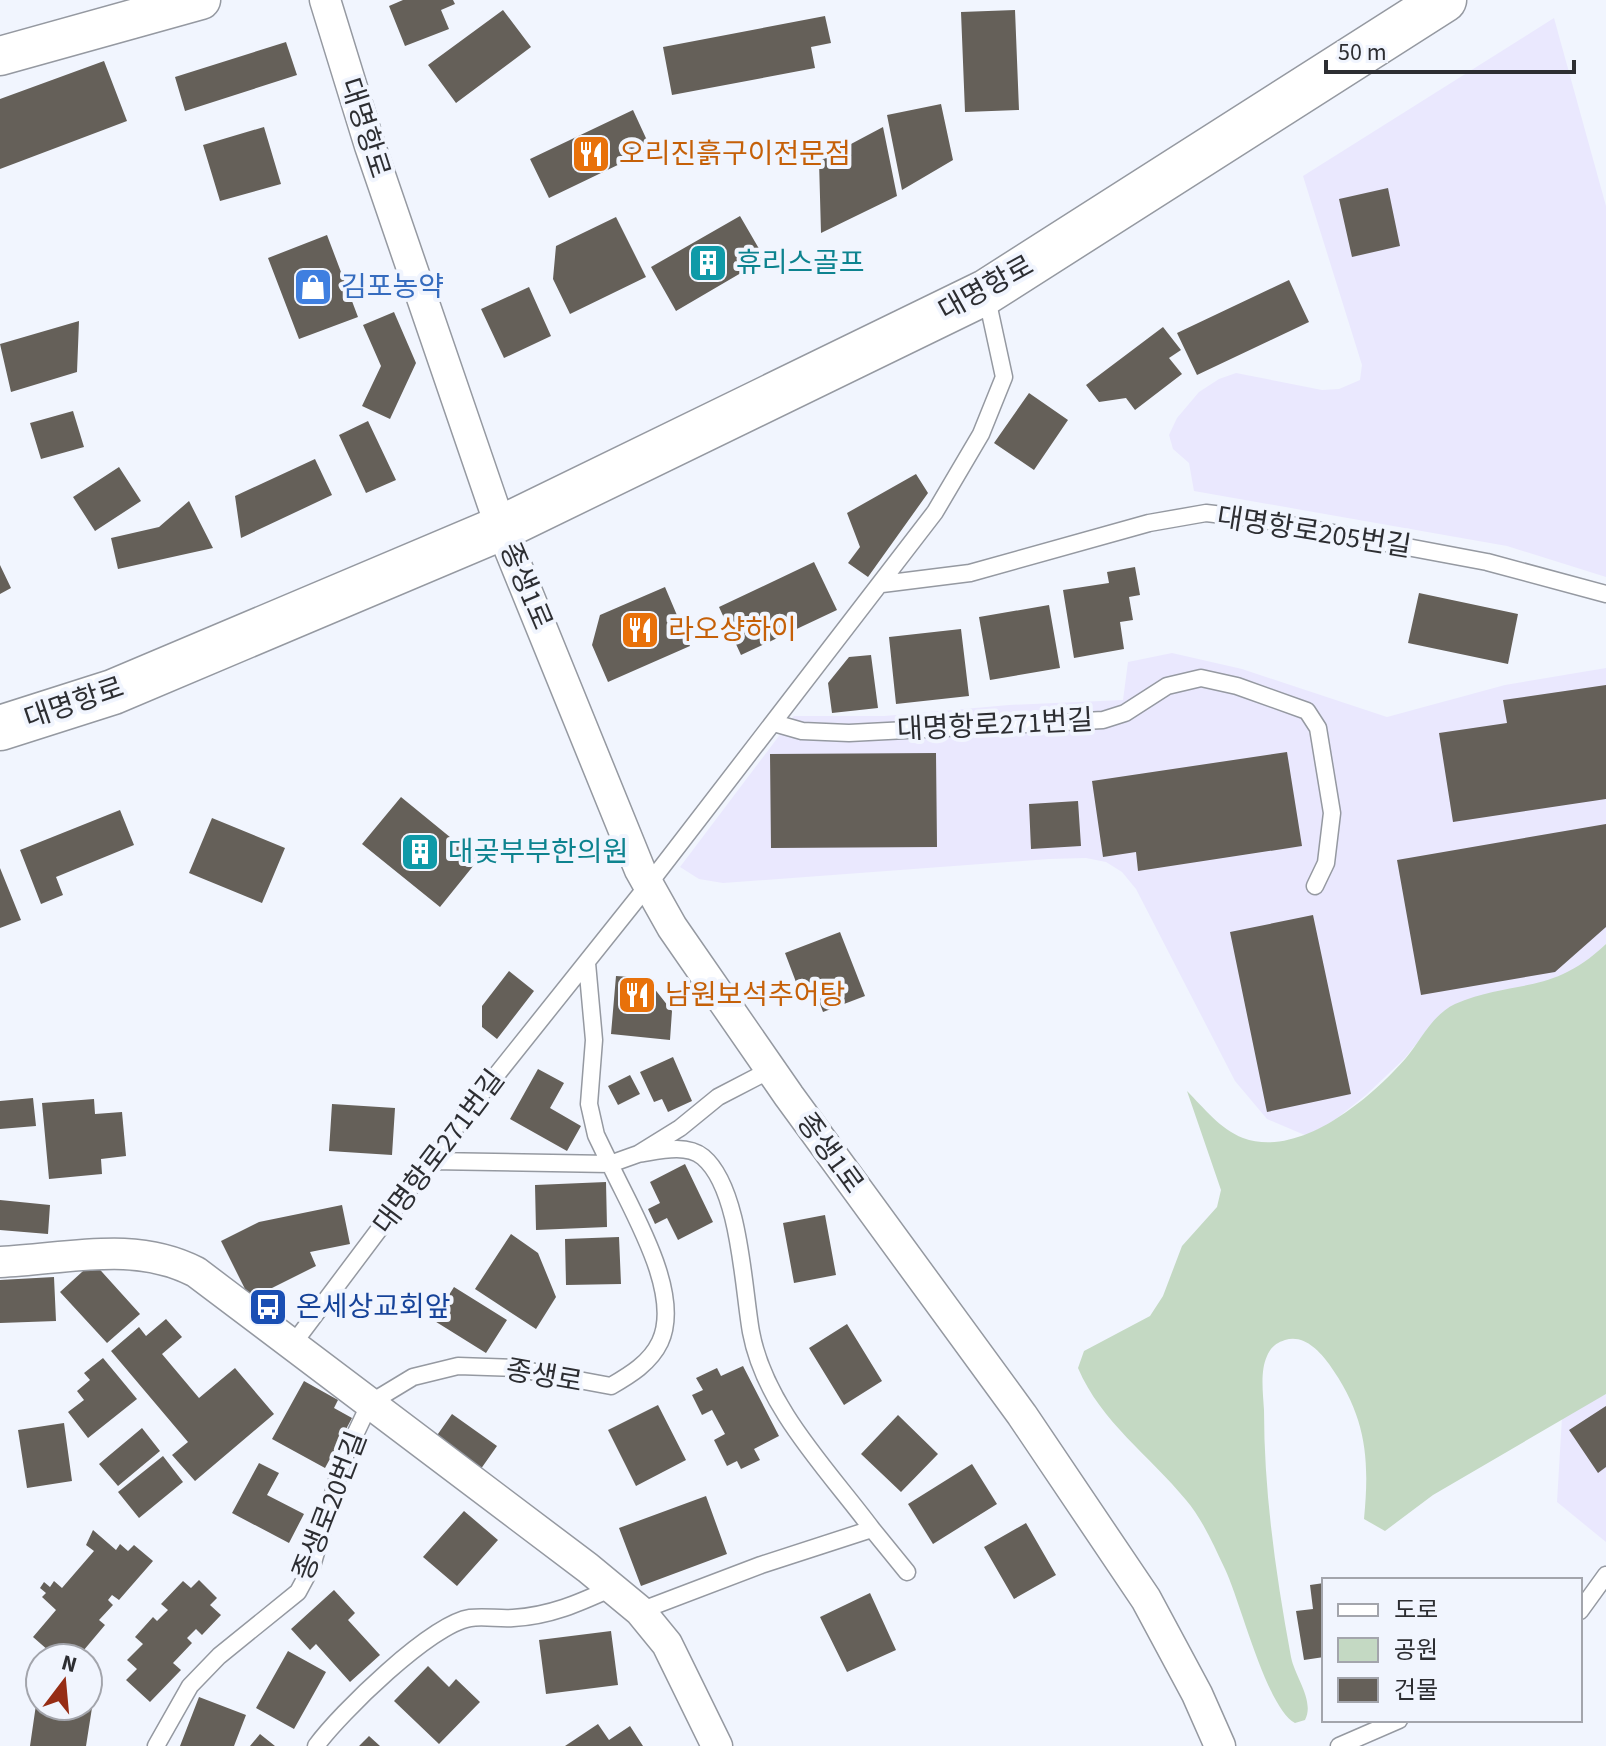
<svg xmlns="http://www.w3.org/2000/svg" width="1606" height="1746" font-family="'Source Sans 3','Noto Sans KR',sans-serif">
<style>
.industrial{fill:#eae8fe}
.green{fill:#c4d9c3}
.building{fill:#656059}
.lines{fill:none;stroke-linecap:round;stroke-linejoin:round}
.service-casing{stroke:#9599a1;stroke-width:19}
.minor-casing{stroke:#9599a1;stroke-width:33}
.tertiary-casing{stroke:#9599a1;stroke-width:41}
.secondary-casing{stroke:#9599a1;stroke-width:47}
.service{stroke:#fff;stroke-width:16}
.minor{stroke:#fff;stroke-width:30}
.tertiary{stroke:#fff;stroke-width:38}
.secondary{stroke:#fff;stroke-width:44}
.labels{text-anchor:middle;dominant-baseline:central;stroke-width:8;stroke-linejoin:round;paint-order:stroke}
.street-label{font-size:28px;fill:#2d2e32;stroke:#f1f5fe}
.food-label{font-size:28px;fill:#c56008;stroke:#f1f5fe;text-anchor:start}
.culture-label{font-size:28px;fill:#0d838f;stroke:#f1f5fe;text-anchor:start}
.shop-label{font-size:28px;fill:#366cbe;stroke:#f1f5fe;text-anchor:start}
.transit-label{font-size:28px;fill:#164399;stroke:#f1f5fe;text-anchor:start}
</style>
<rect width="100%" height="100%" fill="#f1f5fe"/>
<path class="industrial" d="M1554 18 1606 206V577L1507 546 1194 491 1189 463 1173 449 1169 435 1177 418 1199 392 1219 379 1236 373 1322 390 1339 389 1360 380 1362 365 1303 176Z
M1172 653 1242 669 1387 717 1505 685 1606 668V944L1585 964 1555 979 1435 1020 1405 1058 1366 1095 1336 1119 1307 1136 1267 1119 1235 1081 1136 889 1122 872 1106 862 1086 858 1049 859 723 883 699 879 680 867 794 716H884L1009 705 1123 700 1128 662Z
M1606 1394V1542L1557 1502 1562 1417Z"/>
<path class="green" d="M1606 944V1394L1433 1495 1385 1531 1364 1519C1370 1457 1366 1416 1329 1364 1319 1350 1303 1334 1285 1340 1276 1343 1271 1347 1267 1356 1260 1371 1263 1393 1264 1410 1264 1493 1276 1576 1291 1657 1295 1677 1315 1701 1305 1720L1295 1723C1267 1709 1241 1603 1225 1569 1214 1546 1203 1520 1186 1500 1149 1455 1101 1422 1078 1368L1084 1351 1150 1316 1163 1296 1182 1246 1217 1207 1221 1190 1187 1091C1204 1108 1220 1129 1243 1138 1300 1159 1371 1098 1406 1058 1421 1040 1432 1015 1455 1004 1515 978 1550 997 1606 944Z"/>
<path class="building" d="M403 0H453L455 4 441 10 449 29 405 46 389 6Z
M503 10 531 47 456 103 428 65Z
M1015 10 1019 110 965 112 961 12Z
M825 16 831 43 811 47 815 68 672 95 663 47Z
M286 42 297 75 185 111 175 77Z
M104 61 127 121 0 169V99Z
M941 104 953 160 902 190 887 115Z
M633 110 651 149 549 198 530 159Z
M264 127 281 184 220 201 203 145Z
M883 127 897 196 821 233 819 161Z
M1388 188 1400 246 1352 257 1339 199Z
M740 216 765 259 676 311 651 267Z
M616 217 646 277 570 314 553 279 556 246Z
M327 235 358 317 299 339 268 258Z
M1289 280 1309 322 1197 375 1177 333Z
M529 287 551 336 504 358 481 309Z
M394 312 416 363 390 419 362 406 381 366 363 325Z
M79 321 77 372 11 392 0 344Z
M1163 327 1181 350 1169 358 1182 374 1135 410 1126 398 1099 402 1086 385Z
M1029 393 1068 420 1034 470 994 443Z
M73 411 84 447 41 459 30 423Z
M368 421 396 480 366 493 339 435Z
M315 459 332 495 241 538 235 496Z
M119 467 141 501 95 531 73 497Z
M916 474 928 493 868 577 848 563 860 547 847 513Z
M189 501 213 548 118 569 111 538 159 527Z
M814 562 837 610 741 655 719 607Z
M0 565 11 588 0 594Z
M1135 567 1140 595 1129 597 1133 620 1120 622 1124 649 1074 658 1063 590 1109 583 1107 572Z
M665 587 690 646 608 682 592 645 600 615Z
M1419 593 1518 614 1508 664 1408 643Z
M1049 605 1060 668 990 680 979 617Z
M961 629 969 696 896 704 889 637Z
M871 655 878 708 832 713 828 683 849 657Z
M1606 685V799L1453 822 1439 733 1507 723 1503 700Z
M1287 752 1302 846 1138 871 1136 852 1103 857 1092 781Z
M936 753 937 847 771 848 770 754Z
M401 797 478 860 440 907 362 844Z
M1078 801 1081 846 1031 849 1029 804Z
M120 810 134 845 56 877 63 895 41 904 20 850Z
M212 818 285 848 262 903 189 873Z
M1606 824V927L1555 972 1421 995 1397 860Z
M0 868 21 920 0 928Z
M1313 915 1351 1094 1267 1112 1230 932Z
M840 932 865 996 823 1012 813 984 799 990 785 953Z
M509 971 534 991 497 1039 482 1027V1006Z
M616 976 646 978 672 1011 670 1040 611 1034Z
M673 1057 692 1101 668 1112 662 1099 654 1102 640 1072Z
M538 1069 564 1083 550 1108 581 1126 567 1151 510 1119Z
M630 1075 640 1094 618 1105 608 1086Z
M33 1098 36 1126 0 1129V1101Z
M94 1099 95 1114 122 1112 126 1156 101 1159 102 1174 49 1179 42 1103Z
M332 1104 395 1108 392 1155 329 1151Z
M685 1164 713 1222 678 1240 667 1218 655 1224 648 1209 660 1203 650 1182Z
M606 1182 607 1227 536 1230 535 1185Z
M0 1200 50 1205 48 1234 0 1230Z
M342 1205 350 1244 310 1252 316 1266 250 1299 221 1241 259 1222Z
M825 1215 836 1275 794 1283 783 1223Z
M511 1234 538 1253 556 1297 536 1329 475 1289Z
M619 1237 621 1284 566 1285 565 1239Z
M93 1262 140 1314 107 1343 60 1292Z
M54 1277 56 1321 0 1323V1280Z
M454 1287 507 1320 486 1353 433 1320Z
M166 1319 182 1337 162 1354 199 1398 235 1368 274 1414 195 1481 172 1455 188 1442 111 1351 139 1327 146 1336Z
M847 1324 882 1381 844 1405 809 1348Z
M103 1358 137 1399 88 1438 68 1412 84 1400 77 1391 90 1380 84 1373Z
M743 1366 779 1436 754 1449 760 1460 741 1469 737 1461 727 1466 714 1440 725 1434 712 1410 702 1415 692 1395 703 1390 696 1378 717 1368 721 1376Z
M304 1381 338 1400 334 1408 352 1418 325 1468 272 1439Z
M658 1405 686 1460 636 1486 608 1430Z
M1606 1406V1467L1598 1473 1569 1430Z
M452 1414 497 1446 478 1473 433 1441Z
M898 1415 938 1454 901 1492 861 1454Z
M64 1423 72 1481 27 1488 18 1430Z
M142 1428 160 1451 118 1486 99 1464Z
M163 1456 183 1482 139 1518 118 1492Z
M259 1463 279 1473 267 1495 304 1514 289 1543 232 1513Z
M972 1464 997 1504 933 1544 908 1504Z
M706 1496 727 1554 641 1586 619 1528Z
M464 1511 498 1540 457 1586 423 1557Z
M1026 1523 1056 1575 1014 1599 984 1547Z
M93 1530 116 1550 120 1544 128 1551 134 1545 153 1561 119 1600 112 1595 108 1600 113 1605 99 1620 105 1625 78 1657 70 1651 64 1658H57L33 1637 56 1610 42 1597 46 1593 40 1588 44 1582 50 1587 54 1581 62 1588 94 1551 86 1545Z
M199 1580 217 1598 210 1605 221 1615 202 1635 196 1629 187 1638 192 1643 173 1663 181 1670 150 1702 126 1680 137 1669 127 1660 143 1644 135 1637 153 1617 157 1621 168 1610 161 1604 183 1581 191 1588Z
M1324 1583V1657L1304 1660 1296 1611 1313 1609 1310 1585Z
M334 1590 355 1613 348 1620 380 1655 350 1682 316 1644 310 1650 291 1629Z
M870 1593 896 1650 847 1672 820 1617Z
M611 1631 618 1685 546 1694 539 1640Z
M288 1651 326 1672 294 1729 256 1708Z
M428 1666 449 1687 456 1679 480 1702 439 1744 394 1701Z
M38 1691 40 1706H88V1694L94 1695 86 1746H30Z
M199 1697 246 1715 234 1746H180Z
M598 1724 609 1740 630 1726 643 1746H565Z
M260 1734 275 1746H250Z
M369 1736 380 1746H359Z"/>
<g class="lines">
<g class="service-casing">
<path id="service" d="M882 584 970 573 1149 523 1206 513 1258 519 1487 562 1606 594
M774 723 802 731 849 733 1103 720 1125 713 1167 686 1201 678 1237 686 1307 711 1318 728 1332 813 1326 863 1315 886
M587 963 594 1040 589 1104 596 1135 610 1164 638 1154 680 1128 718 1097 770 1070
M638 1154C658 1151 686 1143 703 1157 740 1188 743 1287 751 1332 765 1407 828 1470 872 1529
M293 1344 474 1103 648 885 935 512 981 434 1004 377 986 294
M640 1611 761 1565 872 1529 907 1572
M1580 1611 1606 1575
M156 1746 190 1686 219 1656 298 1592 312 1566 343 1460 370 1403 413 1377 458 1366 514 1368 611 1386C630 1375 650 1363 660 1342 683 1293 631 1210 610 1164L431 1161
M316 1746C340 1713 431 1624 470 1618 484 1616 499 1619 513 1618 550 1616 579 1603 612 1588
M1339 1746 1399 1720"/>
</g>
<g class="minor-casing">
<path id="minor" d="M325 0 370 146 501 528 640 870 672 927 789 1096 1022 1415 1146 1599 1197 1694 1220 1746
M0 1262C68 1259 134 1240 196 1272L588 1568 640 1611 667 1644 717 1746"/>
</g>
<g class="tertiary-casing">
<path id="tertiary" d="M0 56 201 0"/>
</g>
<g class="secondary-casing">
<path id="secondary" d="M0 728 113 692 501 528 986 292 1444 0"/>
</g>
<use href="#service" class="service"/>
<use href="#minor" class="minor"/>
<use href="#tertiary" class="tertiary"/>
<use href="#secondary" class="secondary"/>
</g>
<defs>
<g id="restaurant-square" transform="scale(2)"><rect x="-9" y="-9" width="18" height="18" rx="4" fill="#e8710a" stroke="#f1f5fe"/><path d="M-5-6h1v4h1v-4h1v4h1v-4h1v5L-1.5 .5V6h-2V.5L-5-1ZM5-6V6H3V1.5H1.5Q1.5-4 5-6Z" fill="#fff"/></g>
<g id="building-square" transform="scale(2)"><rect x="-9" y="-9" width="18" height="18" rx="4" fill="#0f9aa8" stroke="#f1f5fe"/><path d="M-4-6H4V6H1V3H-1V6H-4ZM-2.5-4.3h1.7v1.8h-1.7ZM.8-4.3h1.7v1.8H.8ZM-2.5-1h1.7V.8h-1.7ZM.8-1h1.7V.8H.8Z" fill="#fff"/></g>
<g id="shop-square" transform="scale(2)"><rect x="-9" y="-9" width="18" height="18" rx="4" fill="#3f7fe0" stroke="#f1f5fe"/><path d="M-5-2.5h2.3a2.7 3.5 0 0 1 5.4 0H5L5.5 6h-11ZM-1.5-2.5h3a1.5 2.3 0 0 0-3 0Z" fill="#fff"/></g>
<g id="bus-square" transform="scale(2)"><rect x="-9" y="-9" width="18" height="18" rx="4" fill="#1a4fb4" stroke="#f1f5fe"/><path d="M-5-6H5V4H4V6H2V4H-2V6H-4V4H-5ZM-3.5-4V0h7V-4ZM-3.5 1.2v1.5H-2V1.2ZM2 1.2v1.5H3.5V1.2Z" fill="#fff"/></g>
</defs>
<g fill-rule="evenodd">
<use href="#restaurant-square" x="591" y="154"/>
<use href="#building-square" x="708" y="263"/>
<use href="#shop-square" x="313" y="287"/>
<use href="#restaurant-square" x="640" y="630"/>
<use href="#building-square" x="420" y="852"/>
<use href="#restaurant-square" x="637" y="995"/>
<use href="#bus-square" x="268" y="1307"/>
</g>
<g class="labels">
<g class="street-label">
<text transform="translate(365 128) rotate(72)">대명항로</text>
<text transform="translate(986 288) rotate(-29)">대명항로</text>
<text transform="translate(1314 532) rotate(9)">대명항로205번길</text>
<text transform="translate(526 586) rotate(67)">종생1로</text>
<text transform="translate(74 703) rotate(-19)">대명항로</text>
<text transform="translate(995 725) rotate(-3)">대명항로271번길</text>
<text transform="translate(439 1152) rotate(-53)">대명항로271번길</text>
<text transform="translate(830 1153) rotate(54)">종생1로</text>
<text transform="translate(544 1376) rotate(10)">종생로</text>
<text transform="translate(330 1506) rotate(-69)">종생로20번길</text>
</g>
<g class="food-label">
<text x="619" y="154">오리진흙구이전문점</text>
<text x="668" y="630">라오샹하이</text>
<text x="665" y="995">남원보석추어탕</text>
</g>
<g class="culture-label">
<text x="736" y="263">휴리스골프</text>
<text x="448" y="852">대곶부부한의원</text>
</g>
<g class="shop-label">
<text x="341" y="287">김포농약</text>
</g>
<g class="transit-label">
<text x="296" y="1307">온세상교회앞</text>
</g>
</g>
<rect x="1322" y="1578" width="260" height="144" fill="#f1f5fe" stroke="#a3a5ac" stroke-width="2"/>
<rect x="1338" y="1604" width="40" height="12" fill="#ffffff" stroke="#a3a5ac" stroke-width="2"/>
<text x="1394" y="1618" font-size="24" fill="#2d2e32">도로</text>
<rect x="1338" y="1638" width="40" height="24" fill="#c4d9c3" stroke="#a3a5ac" stroke-width="2"/>
<text x="1394" y="1658" font-size="24" fill="#2d2e32">공원</text>
<rect x="1338" y="1678" width="40" height="24" fill="#656059" stroke="#a3a5ac" stroke-width="2"/>
<text x="1394" y="1698" font-size="24" fill="#2d2e32">건물</text>
<g transform="translate(64 1682) rotate(16)"><circle r="38" fill="#f1f5fe" stroke="#a3a5ac" stroke-width="2"/>
<path d="M0-6L14 30L0 20L-14 30Z" fill="#962d15"/>
<text y="-12" font-size="22" font-weight="bold" text-anchor="middle" fill="#2d2e32">N</text>
</g>
<path d="M1326 60v12h248v-12" fill="none" stroke="#2d2e32" stroke-width="4"/>
<text x="1338" y="60" font-size="24" fill="#2d2e32" stroke="#f1f5fe" stroke-width="6" paint-order="stroke">50 m</text>
</svg>
